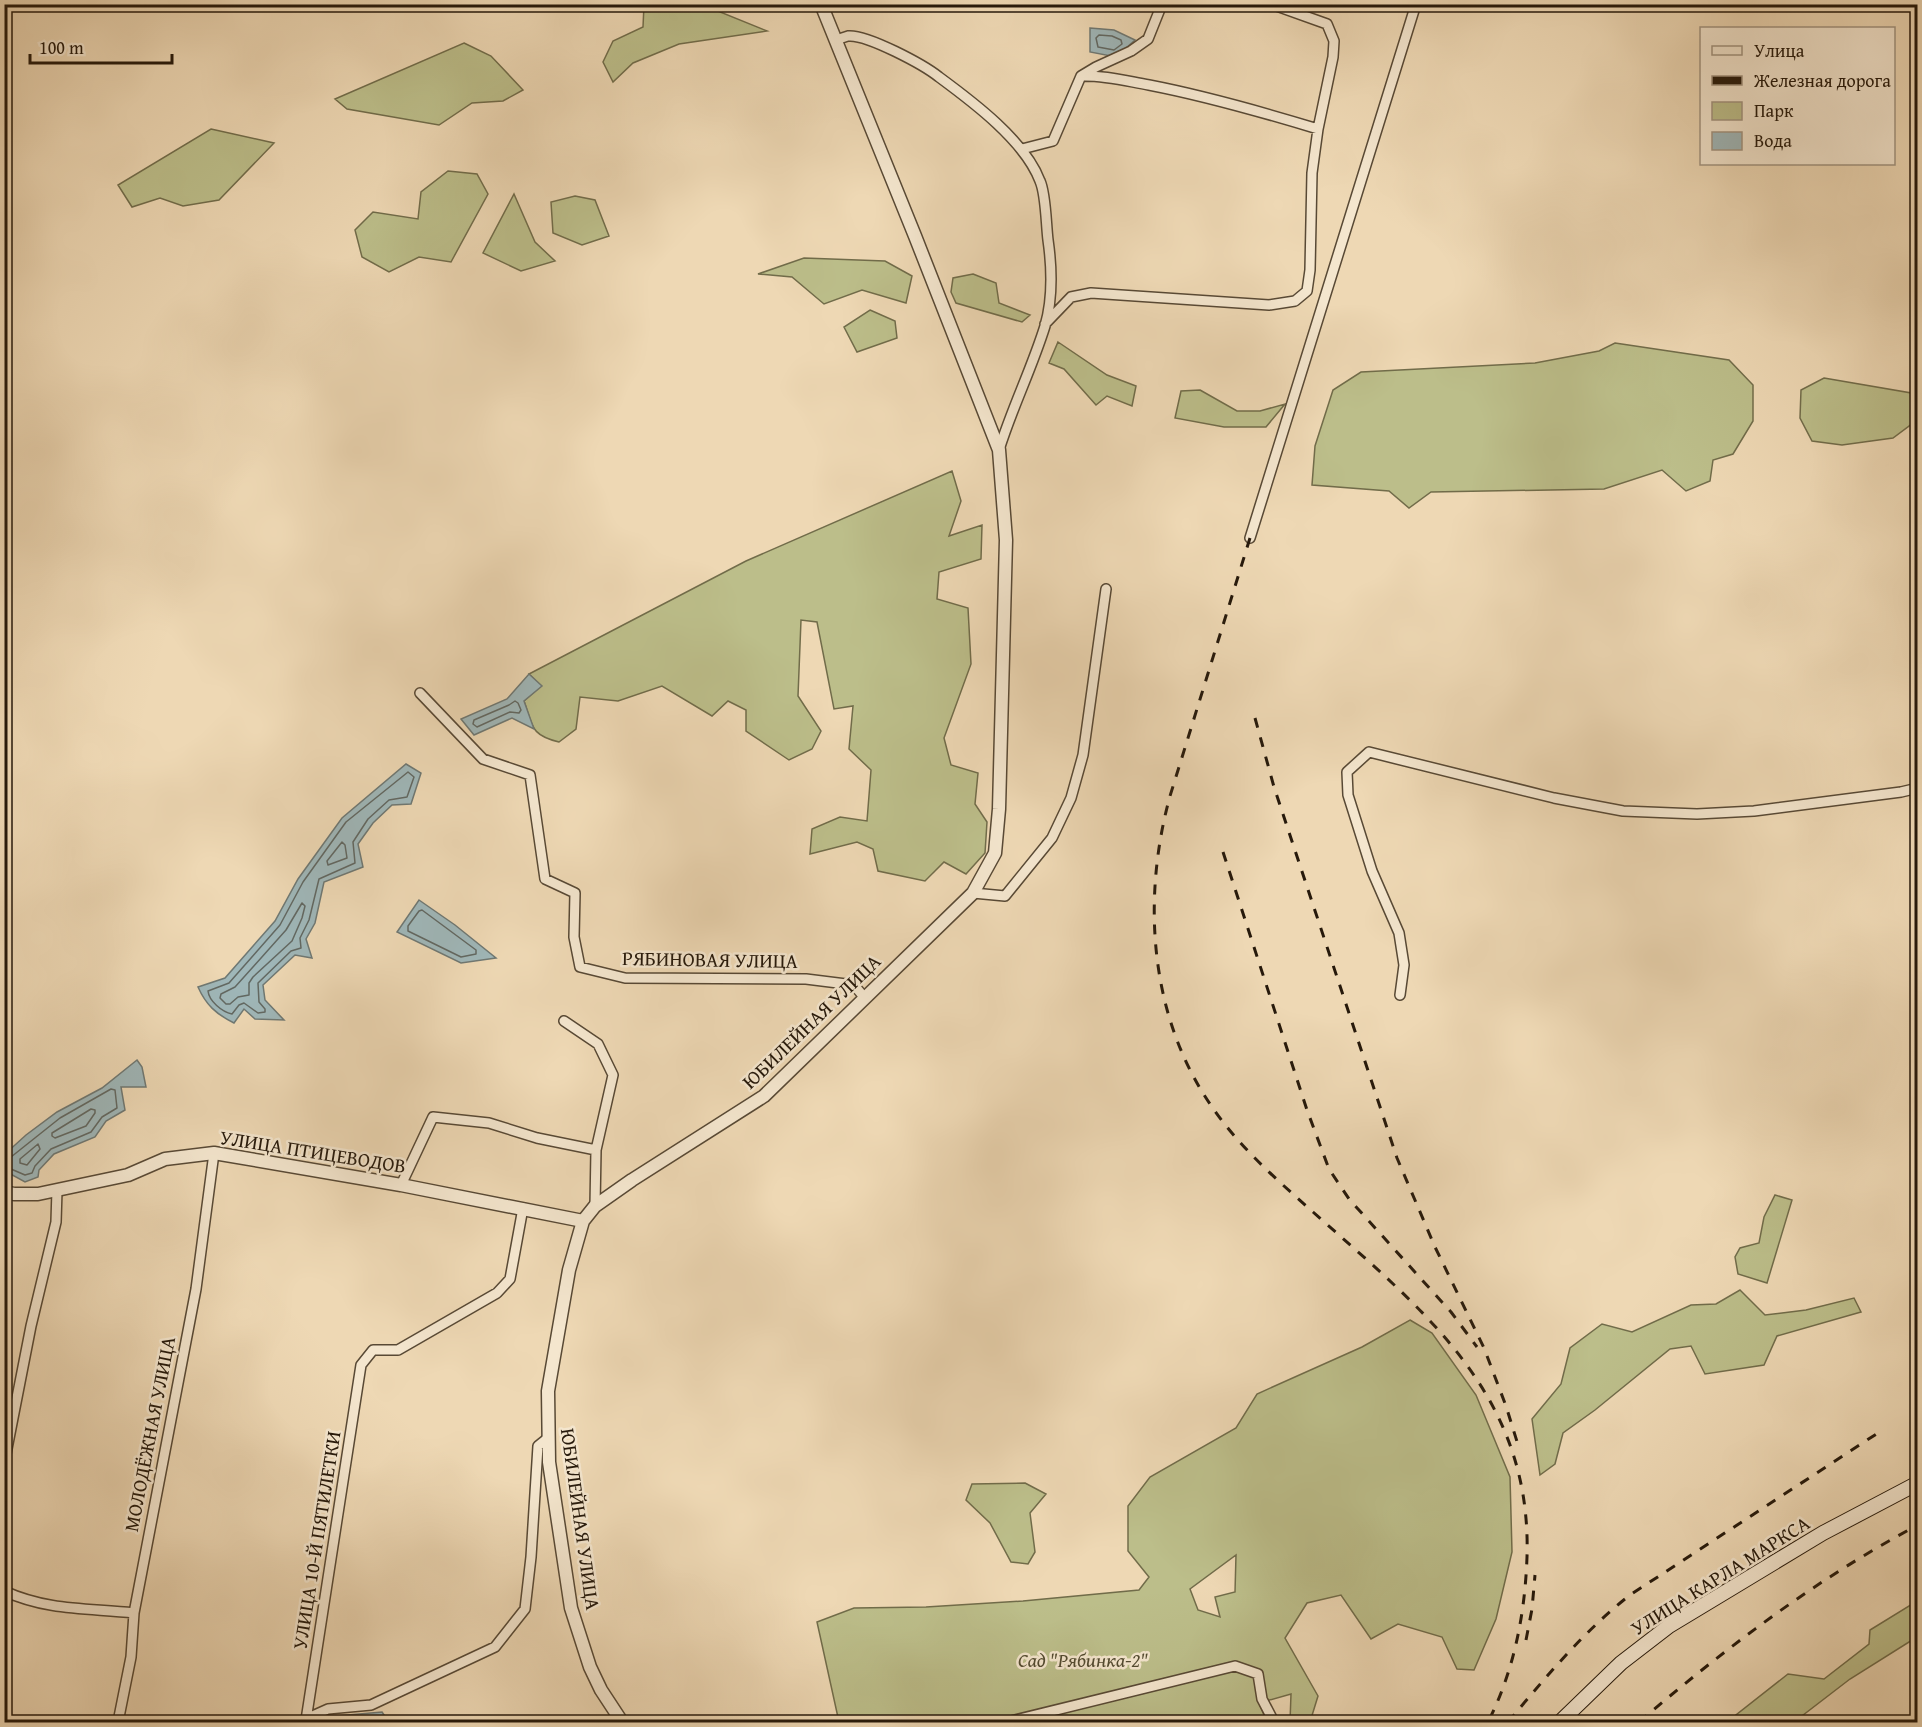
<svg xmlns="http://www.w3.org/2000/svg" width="1922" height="1727" font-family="'Gentium Book Plus',serif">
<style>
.green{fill:#bcbe8a;stroke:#716c4a;stroke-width:1.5;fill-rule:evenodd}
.water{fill:#9fb7b9;stroke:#6f7873;stroke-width:1.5}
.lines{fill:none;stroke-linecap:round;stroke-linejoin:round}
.shore{stroke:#626862;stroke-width:1.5}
.minor-casing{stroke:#584935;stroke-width:12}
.tertiary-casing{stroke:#584935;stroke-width:15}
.secondary-casing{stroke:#26190b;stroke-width:16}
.minor{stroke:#f4e6ce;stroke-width:9}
.tertiary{stroke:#f4e6ce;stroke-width:12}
.secondary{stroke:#f4e6ce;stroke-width:14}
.rail{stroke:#26190b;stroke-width:3;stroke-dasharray:10 10;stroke-linecap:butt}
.labels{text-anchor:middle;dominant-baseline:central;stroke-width:5;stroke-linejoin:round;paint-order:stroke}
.street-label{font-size:20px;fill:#26190b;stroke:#f4e6ce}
.park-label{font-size:20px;font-style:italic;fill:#534b31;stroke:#f4e6ce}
</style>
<rect width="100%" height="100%" fill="#eed8b4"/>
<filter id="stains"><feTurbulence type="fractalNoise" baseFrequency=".00333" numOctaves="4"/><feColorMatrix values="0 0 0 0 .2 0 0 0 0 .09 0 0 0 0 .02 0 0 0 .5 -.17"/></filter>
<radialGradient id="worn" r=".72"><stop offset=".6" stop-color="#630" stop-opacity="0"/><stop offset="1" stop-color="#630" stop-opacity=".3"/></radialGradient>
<path class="green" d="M644 5H703L767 31 679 44 633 63 613 82 603 62 613 41 643 27Z
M464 43 491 56 523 90 503 101 472 103 439 125 347 109 335 99Z
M211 129 274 143 219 200 183 206 160 198 132 207 118 185Z
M448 171 477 174 488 194 451 262 419 257 389 272 362 257 355 230 373 212 418 219 421 192Z
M514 194 535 242 555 261 521 271 483 253Z
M575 196 595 200 609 236 582 245 553 233 551 202Z
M804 258 885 261 912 276 906 303 862 290 824 304 792 277 758 274Z
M973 274 996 283 999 303 1030 315 1022 322 956 303 951 292 953 278Z
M870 310 895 321 897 338 857 352 844 327Z
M1058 342 1107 375 1136 386 1132 406 1107 396 1096 405 1064 369 1049 363Z
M1615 343 1729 360 1753 385V421L1733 454 1713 460 1710 481 1686 491 1662 470 1604 489 1431 492 1409 508 1389 491 1312 485 1315 446 1333 390 1361 372 1535 363 1599 351Z
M1824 378 1917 394V420L1893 438 1842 445 1812 441 1800 418 1801 390Z
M1200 390 1237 411H1260L1285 404 1266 427H1224L1175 418 1181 391Z
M952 471 961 501 949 536 982 525 981 559 939 572 937 599 968 608 971 664 944 738 951 765 978 773 975 804 987 822 985 853 966 874 944 862 925 881 878 871 873 849 857 842 810 854 812 829 840 817 867 821 871 770 849 749 853 706 834 709 817 622 801 620 798 696 821 731 812 749 789 760 746 731V710L728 701 712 716 662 686 618 701 580 697 576 729 559 742C530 735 533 726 524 701L541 686 529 674 746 561Z
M1775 1195 1792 1200 1767 1283 1738 1274 1735 1257 1740 1248 1759 1243 1764 1217Z
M1740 1290 1765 1315 1806 1310 1854 1298 1861 1312 1777 1336 1764 1365 1705 1374 1691 1346 1670 1349 1595 1410 1563 1433 1555 1464 1540 1475 1532 1419 1561 1384 1570 1348 1602 1324 1632 1332 1691 1305 1716 1304Z
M1410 1320 1432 1333 1476 1395 1510 1477 1512 1552 1496 1619 1474 1670 1457 1669 1442 1637 1398 1624 1371 1639 1341 1595 1307 1603 1285 1638 1318 1696 1310 1722H1290L1291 1694 1259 1703 1267 1722H839L817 1622 854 1608 926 1607 1023 1601 1139 1590 1149 1577 1128 1551V1506L1150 1477 1236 1428 1257 1394 1362 1347ZM1236 1555 1235 1592 1215 1597 1220 1617 1198 1610 1190 1589Z
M1025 1483 1046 1494 1030 1513 1035 1552 1028 1564 1011 1562 990 1523 966 1500 972 1484Z
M1917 1601V1637L1850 1679 1794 1722H1727L1788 1674 1824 1679 1869 1644 1870 1630Z"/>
<path class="water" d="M1090 28 1114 30 1135 40 1116 57 1090 52Z
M529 674 542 686 524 701 534 729 512 718 474 735 461 719 507 699Z
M406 764 421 773 411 804 392 805 373 823 358 844 363 867 324 882 315 923 306 939 312 958 295 955 263 985 265 1000 284 1020 255 1019 244 1009 234 1023C216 1014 206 1005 198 987L225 978 275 921 298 879 342 818Z
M419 900 455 925 496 958 461 963 397 932Z
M137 1060 142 1067 146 1087H121L125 1110 106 1121 95 1137 54 1154 39 1170 38 1177 25 1182 5 1171V1154L26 1135 57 1112 102 1088Z
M382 1712 389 1722H315L325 1717Z"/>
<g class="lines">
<path class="shore" d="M1099 35 1112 36 1121 40 1122 44 1114 50 1098 47 1096 38Z
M515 701 518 703 521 710 519 713 510 712 477 727 473 724 474 720 509 705Z
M408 772 414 777 407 797 389 800 368 819 353 842 355 863 319 879 309 920 300 938 301 948 291 951 258 983 259 1002 265 1009V1012L258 1013 244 1003 239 1005 232 1014C222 1012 209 1001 208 991L229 983 280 925 303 882 346 822Z
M342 842 345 845 347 858 328 865 327 861Z
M302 903 305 906 302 918 292 941 253 977 249 983V995L238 997 230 1004H226L220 998 221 994 235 987 286 930Z
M422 910 476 950V954L461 957 408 931V926L419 911Z
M91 1109 95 1110V1113L86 1126 55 1138 52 1136V1133Z
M38 1144 40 1149 27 1165 20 1163V1159Z
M4 1158 11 1157 60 1118 111 1089 115 1090 117 1108 102 1117 91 1132 51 1149 35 1166 32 1173 25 1175 4 1166"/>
<g class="minor-casing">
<path id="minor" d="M836 41C839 39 844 37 848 36 867 34 924 65 939 77 973 102 1025 141 1040 181 1046 194 1046 224 1048 240 1052 268 1053 298 1045 326 1032 368 1012 408 999 450
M1081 76C1104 75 1126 81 1149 85 1206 96 1262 112 1318 129
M1022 149 1053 141 1081 76 1096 67 1131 51 1148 39 1162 4
M1045 324 1071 297 1091 293 1269 305 1295 301 1307 291 1310 270 1312 173 1318 129 1333 57 1334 41 1327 24 1271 4
M1250 538 1416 4
M420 693 483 759 530 775 545 879 575 893 574 937 580 967 625 978 806 979 854 985 864 997
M973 893 1005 896 1052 838 1071 798 1083 755 1106 589
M1400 995 1404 965 1399 933 1372 871 1348 795 1347 772 1369 752 1554 798 1623 811 1697 814 1754 811 1901 792 1918 788
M564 1021 598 1044 613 1075 596 1150 595 1206
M401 1185 433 1117 489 1123 537 1138 596 1150
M4 1464 31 1326 56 1222 57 1190
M4 1591C48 1611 88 1608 134 1613
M306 1720 361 1365 373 1350H398L497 1293 510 1279 523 1208
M118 1722 131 1657 134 1613 196 1289 214 1153
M299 1722 328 1709 371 1705 495 1647 525 1609 531 1557 538 1446 548 1438
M1007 1722 1235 1666 1258 1674 1262 1699 1274 1722"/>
</g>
<g class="tertiary-casing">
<path id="tertiary" d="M4 1192 14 1194H38L128 1175 165 1159 214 1153 401 1185 583 1221
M622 1722 601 1690 590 1667 571 1608 549 1462 548 1391 569 1270 583 1221 595 1206 632 1180 764 1096 973 893 995 853 999 809 1006 540 999 450 915 236 821 4"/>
</g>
<g class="secondary-casing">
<path id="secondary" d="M1560 1722 1621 1663 1669 1626 1823 1533 1918 1483"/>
</g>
<use href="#minor" class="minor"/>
<use href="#tertiary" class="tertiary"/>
<use href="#secondary" class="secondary"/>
<path class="rail" d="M1250 538 1170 796C1142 898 1149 1014 1210 1104 1238 1146 1276 1179 1313 1212 1423 1310 1532 1394 1527 1557 1525 1614 1514 1671 1488 1722
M1255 718 1274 787 1397 1158 1435 1247 1484 1348 1506 1406 1519 1448
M1223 852 1307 1110 1329 1169 1349 1199 1451 1312 1477 1347
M1526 1640 1532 1609 1535 1575
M1508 1722C1546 1677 1583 1632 1630 1595L1884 1429
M1639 1722C1726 1648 1816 1579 1918 1525"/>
</g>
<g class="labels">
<g class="street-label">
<text transform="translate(710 959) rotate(1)">РЯБИНОВАЯ УЛИЦА</text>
<text transform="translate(811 1021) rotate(-44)">ЮБИЛЕЙНАЯ УЛИЦА</text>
<text transform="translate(313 1151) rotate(9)">УЛИЦА ПТИЦЕВОДОВ</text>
<text transform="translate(149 1434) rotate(-79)">МОЛОДЁЖНАЯ УЛИЦА</text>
<text transform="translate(581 1519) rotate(82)">ЮБИЛЕЙНАЯ УЛИЦА</text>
<text transform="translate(316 1540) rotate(-81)">УЛИЦА 10-Й ПЯТИЛЕТКИ</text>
<text transform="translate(1720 1575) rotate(-32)">УЛИЦА КАРЛА МАРКСА</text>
</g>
<g class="park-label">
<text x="1083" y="1659">Сад "Рябинка-2"</text>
</g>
</g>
<rect width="1922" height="1727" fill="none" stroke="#eed8b4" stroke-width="24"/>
<rect x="6" y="6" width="1910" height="1715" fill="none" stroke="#26190b" stroke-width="3"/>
<rect x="12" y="12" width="1898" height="1703" fill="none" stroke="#26190b" stroke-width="1.5"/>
<rect x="1700" y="27" width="195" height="138" fill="#f4e6ce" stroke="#a29480" stroke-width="1.5"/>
<rect x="1712" y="46" width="30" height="9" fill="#f4e6ce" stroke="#a29480" stroke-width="1.5"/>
<text x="1754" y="57" font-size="18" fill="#26190b">Улица</text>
<rect x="1712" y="76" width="30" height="9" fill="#26190b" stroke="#a29480" stroke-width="1.5"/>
<text x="1754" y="87" font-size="18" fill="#26190b">Железная дорога</text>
<rect x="1712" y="102" width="30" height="18" fill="#bcbe8a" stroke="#a29480" stroke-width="1.5"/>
<text x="1754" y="117" font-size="18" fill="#26190b">Парк</text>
<rect x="1712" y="132" width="30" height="18" fill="#9fb7b9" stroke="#a29480" stroke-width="1.5"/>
<text x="1754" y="147" font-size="18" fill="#26190b">Вода</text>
<path d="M30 54v9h142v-9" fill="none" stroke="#26190b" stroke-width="3"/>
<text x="39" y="54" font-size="18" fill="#26190b" stroke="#f4e6ce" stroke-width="4.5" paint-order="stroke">100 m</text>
<rect width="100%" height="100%" filter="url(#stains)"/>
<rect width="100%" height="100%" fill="url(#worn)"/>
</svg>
